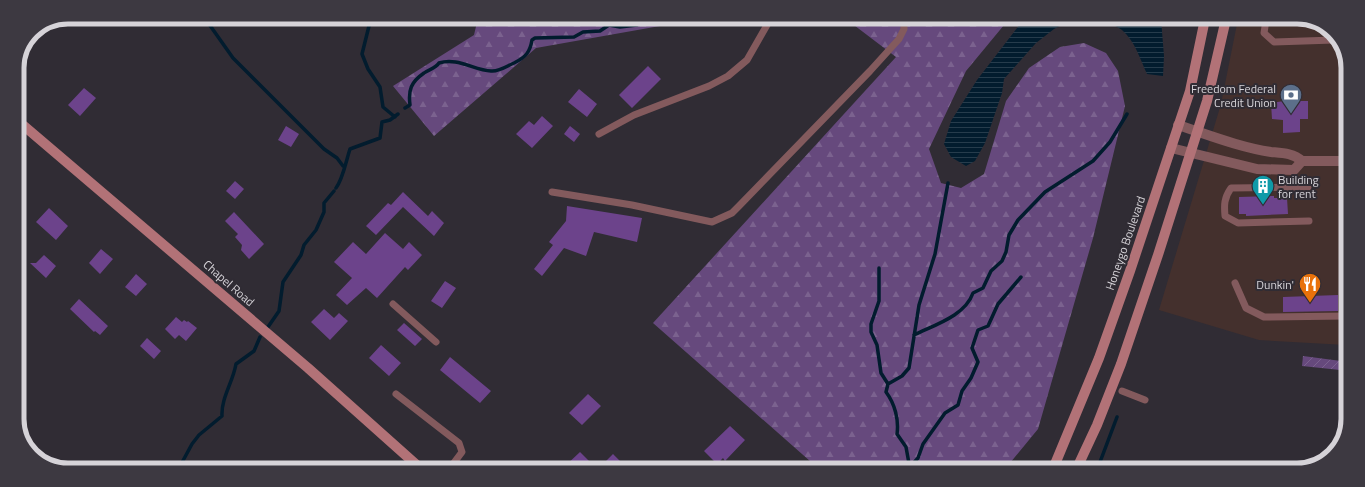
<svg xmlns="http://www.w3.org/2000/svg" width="1365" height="487" font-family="'Titillium Web',sans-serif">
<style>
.commercial{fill:#44302d}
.forest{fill:url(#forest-firs)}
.garden{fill:url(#garden-furrows)}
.water{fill:url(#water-rules)}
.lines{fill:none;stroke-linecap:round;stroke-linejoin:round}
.stream{stroke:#021c2e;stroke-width:3.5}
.building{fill:#6c438b}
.lane{stroke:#835a5d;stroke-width:7}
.street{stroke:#835a5d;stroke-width:10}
.secondary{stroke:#b27277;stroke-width:10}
.labels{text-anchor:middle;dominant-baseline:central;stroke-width:4;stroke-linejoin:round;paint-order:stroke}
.poi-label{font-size:12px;fill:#d6d3d8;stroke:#302c34;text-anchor:end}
.street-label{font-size:12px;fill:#d6d3d8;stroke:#302c34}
.rim{fill:none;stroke:#d6d3d8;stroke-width:5}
</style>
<defs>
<pattern id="forest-firs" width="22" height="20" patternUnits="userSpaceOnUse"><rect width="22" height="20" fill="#66497d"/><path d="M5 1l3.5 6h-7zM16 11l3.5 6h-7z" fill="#7b628f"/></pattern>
<pattern id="garden-furrows" width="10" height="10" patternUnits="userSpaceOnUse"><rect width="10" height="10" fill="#66497d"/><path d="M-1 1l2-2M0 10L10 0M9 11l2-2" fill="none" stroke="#7b628f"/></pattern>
<pattern id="water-rules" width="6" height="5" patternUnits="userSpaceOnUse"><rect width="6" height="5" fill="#021c2e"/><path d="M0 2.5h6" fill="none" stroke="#263c4c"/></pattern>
</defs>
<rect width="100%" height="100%" fill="#302c34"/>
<path class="commercial" d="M1238 19 1313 20 1337 37 1348 64 1346 345 1259 340 1159 310 1221 104Z"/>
<path class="forest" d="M478 18H705L536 48 434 136 393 86 474 35Z
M846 19H1009L966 71 929 149 941 183 961 188 984 174 1006 101 1029 68 1060 47 1084 43 1106 53 1118 71 1125 106 1093 238 1038 429 1005 469H819L653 323 896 57Z"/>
<path class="garden" d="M1303 356 1341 361 1340 370 1302 366Z"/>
<path class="water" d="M1024 19H1073L1054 29 1036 43 1004 79 1002 93 985 143 975 161 966 166 951 157 944 144 951 121 977 80Z
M1098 19H1161L1164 56 1163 76 1147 74C1140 59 1135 41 1122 30 1115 25 1105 22 1098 19Z"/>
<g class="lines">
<path class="stream" d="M204 17 233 58 324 149 337 158 343 166
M371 18 362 54 368 69 380 87 383 107 395 117
M405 108 410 105C408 90 411 82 424 73 429 69 435 69 439 63 457 57 474 70 491 71 499 72 507 66 514 63 526 57 530 52 532 40L535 38 574 37 583 32 600 31 609 25 620 27 637 25 640 18
M336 188C343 179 346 161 350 149L380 138 382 122 390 120 398 114
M879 268V301L871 324V332L877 345 881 373 888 384
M268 327 279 311 283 282 301 255 304 245 316 230 324 212V203L334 191
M914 335C934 325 965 316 973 293L983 288 991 271 1002 261 1006 252 1009 235 1018 220 1045 192 1093 161 1110 142 1127 114
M910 467 918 458 923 444 945 413 958 405 962 391 971 378 978 362 972 348 978 330 988 326 998 304 1021 277
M179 468 192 444 199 435 222 416C221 398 233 382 236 364L254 351 260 337
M910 469 906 447 897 434C899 420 895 404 886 392L888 384 902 376 909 368 919 305 935 254 948 183
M1097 470 1117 417"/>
</g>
<path class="building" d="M648 66 661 79 632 108 619 95Z
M84 88 96 98 80 116 68 105Z
M579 89 597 104 587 117 568 102Z
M1298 96V101H1308V119H1300V132L1283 133V120L1272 119 1271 103 1284 101V97Z
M542 116 553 126 532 148 516 134 529 121 534 125Z
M286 126 299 134 291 147 278 140Z
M570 126 580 134 574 142 564 134Z
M235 181 244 189 235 199 226 191Z
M403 192 428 216 432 211 444 223 434 236 403 207 376 235 366 226 388 203 391 205Z
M1274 196V198H1287L1288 214 1246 216V214H1239V197Z
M567 206 642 218 637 242 594 232 586 256 564 248 542 276 534 269 553 245 549 242 566 221Z
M49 208 68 226 56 240 36 222Z
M234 212 264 244 249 259 241 250 242 245 235 237 238 234 225 221Z
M385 233 403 249 409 242 422 255 408 270 405 267 377 298 366 288 347 305 336 295 352 278 334 262 353 242 366 254Z
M101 249 113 259 100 274 89 263Z
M44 255 56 266 46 278 30 263H36Z
M136 274 147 284 136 296 125 287Z
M445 281 456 288 442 308 431 301Z
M1338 295V311L1283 312V297Z
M79 299 108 326 100 335 95 331 94 332 70 309Z
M324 309 334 318 339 313 348 321 330 340 311 322Z
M176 317 182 322 184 320 187 322 188 321 197 328 186 341 179 335 175 339 165 329Z
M404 323 422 339 415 346 397 330Z
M147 338 161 351 154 359 140 346Z
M381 345 401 363 389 376 369 358Z
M450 357 491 391 480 403 440 370Z
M588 394 601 406 582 425 569 413Z
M730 426 745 440 725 461 723 458 717 464 704 451Z
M580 452 597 469 563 468Z
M613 454 622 463 616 469H598Z"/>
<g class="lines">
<path class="lane" d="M1266 20 1264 33 1274 42 1334 40
M599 134 634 115 709 86 728 76 747 60 771 18
M1308 187 1231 188C1224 198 1224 205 1225 216L1238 223 1309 221
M552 192 632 205 712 222 732 213 739 206 870 71 899 39 904 29V19
M1235 283 1246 308 1264 317 1346 316
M393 304 436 342
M1122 391 1145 400
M396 394 459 443 462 452 450 468"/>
<path class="street" d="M1178 125C1209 135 1239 147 1271 152 1282 153 1293 153 1302 161H1347
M1171 148 1257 169 1294 170 1302 161"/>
<path class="secondary" d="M17 120 308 368 420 468
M1053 469 1099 358 1130 271 1190 91 1205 19
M1076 470 1097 425 1121 364 1158 255 1207 101 1226 19"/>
</g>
<defs>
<g id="bank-pin" transform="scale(1.15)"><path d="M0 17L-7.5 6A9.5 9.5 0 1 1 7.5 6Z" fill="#5c6f8a" stroke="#302c34"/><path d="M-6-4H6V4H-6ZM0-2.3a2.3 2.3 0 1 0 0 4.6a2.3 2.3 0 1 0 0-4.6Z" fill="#fff"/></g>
<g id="building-pin" transform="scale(1.15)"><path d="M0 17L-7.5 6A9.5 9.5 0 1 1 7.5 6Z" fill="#0f9aa8" stroke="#302c34"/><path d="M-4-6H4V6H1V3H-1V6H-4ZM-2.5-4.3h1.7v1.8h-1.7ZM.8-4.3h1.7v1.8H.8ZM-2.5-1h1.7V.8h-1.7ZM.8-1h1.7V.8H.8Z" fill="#fff"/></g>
<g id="restaurant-pin" transform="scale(1.15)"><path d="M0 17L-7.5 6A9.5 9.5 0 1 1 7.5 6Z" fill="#e8710a" stroke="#302c34"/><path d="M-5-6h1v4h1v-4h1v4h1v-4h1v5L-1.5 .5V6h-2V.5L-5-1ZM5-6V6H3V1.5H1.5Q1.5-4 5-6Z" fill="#fff"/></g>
</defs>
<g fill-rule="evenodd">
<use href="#bank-pin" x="1291" y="95"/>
<use href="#building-pin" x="1263" y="186"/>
<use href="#restaurant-pin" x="1310" y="284"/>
</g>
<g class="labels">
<g class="poi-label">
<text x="1276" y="88">Freedom Federal<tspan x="1276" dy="14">Credit Union</tspan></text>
<text x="1278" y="179" text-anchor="start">Building<tspan x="1278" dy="14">for rent</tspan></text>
<text x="1294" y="284">Dunkin'</text>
</g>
<g class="street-label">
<text transform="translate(1125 243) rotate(-71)">Honeygo Boulevard</text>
<text transform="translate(229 283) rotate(41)">Chapel Road</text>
</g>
</g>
<path d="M0 0H1365V487H0ZM68 24H1297A44 44 0 0 1 1341 68V419A44 44 0 0 1 1297 463H68A44 44 0 0 1 24 419V68A44 44 0 0 1 68 24Z" fill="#3d3941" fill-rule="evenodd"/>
<path class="rim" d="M68 24H1297A44 44 0 0 1 1341 68V419A44 44 0 0 1 1297 463H68A44 44 0 0 1 24 419V68A44 44 0 0 1 68 24Z"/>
</svg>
